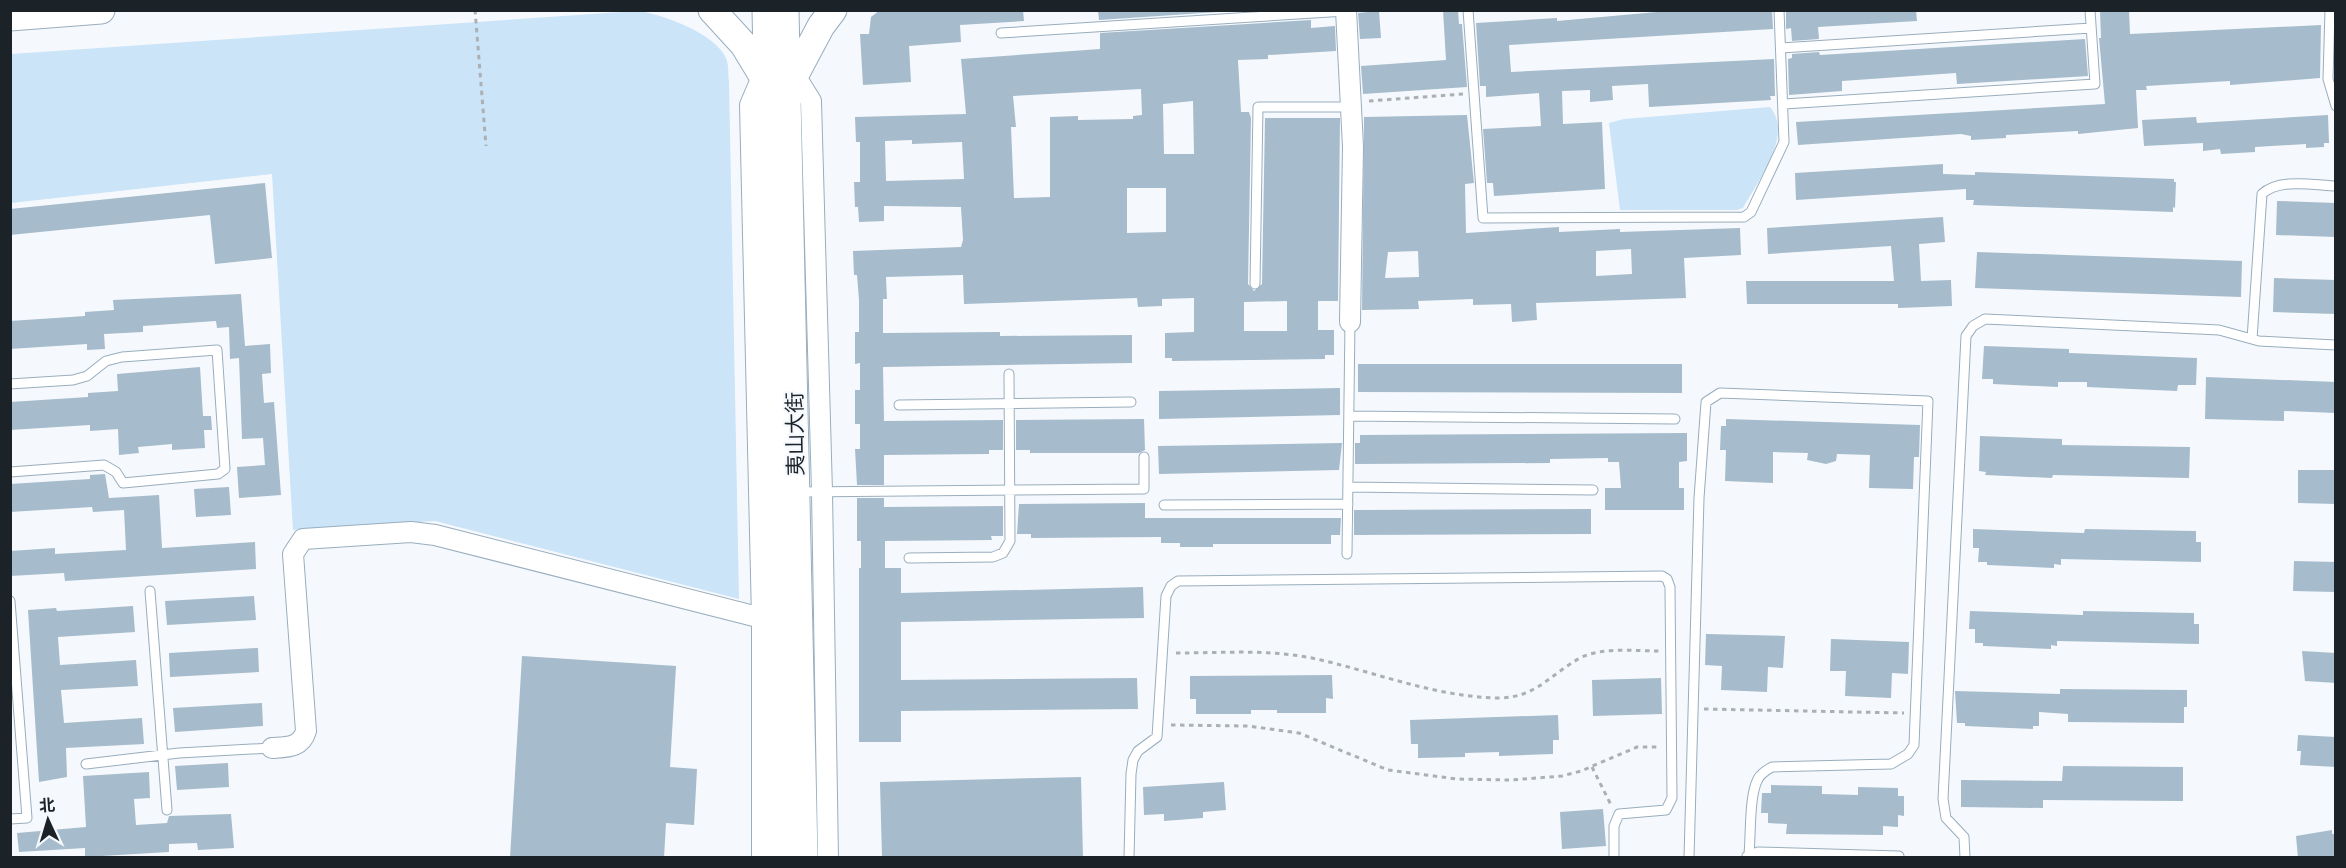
<svg xmlns="http://www.w3.org/2000/svg" width="2346" height="868" font-family="Cabin,'Noto Sans SC',sans-serif">
<style>
.green{fill:#cbe4f8}
.building{fill:#a6bbcb;fill-rule:evenodd}
.lines{fill:none;stroke-linecap:round;stroke-linejoin:round}
.lane-casing{stroke:#99adbd;stroke-width:11}
.street-casing{stroke:#99adbd;stroke-width:22}
.secondary-casing{stroke:#99adbd;stroke-width:29}
.path{stroke:#abb0b5;stroke-width:3;stroke-dasharray:4.5 4.5;stroke-linecap:butt}
.lane{stroke:#fff;stroke-width:9}
.street{stroke:#fff;stroke-width:20}
.secondary{stroke:#fff;stroke-width:27}
.labels{text-anchor:middle;dominant-baseline:central;stroke-width:4.5;stroke-linejoin:round;paint-order:stroke}
.street-label{font-size:21px;fill:#1b2228;stroke:#f5f9fd}
</style>
<rect width="100%" height="100%" fill="#f5f9fd"/>
<path class="green" d="M636 11C661 13 716 34 726 58 729 65 728 75 729 82L739 599 435 521 293 530 272 174 11 203V54Z
M1770 107C1794 136 1757 182 1743 208L1737 210H1620L1609 123 1624 119Z"/>
<path class="building" d="M880 10H1023L1024 21 960 25 961 42 909 46 911 82 863 85 860 34H869L871 17Z
M1098 10H1248L1099 20Z
M1443 10H1458L1459 24H1462L1467 87 1363 94 1361 66 1446 60Z
M1679 10H1772L1773 29 1509 45 1511 72 1774 59 1775 96H1770L1771 100 1649 107 1648 84 1612 86 1613 100 1590 102V90L1562 91 1563 124 1602 122 1605 189 1494 196 1493 183H1487L1483 129 1541 126 1539 93 1486 97V86H1480L1476 23 1557 18V21Z
M1786 10H1916L1917 21 1818 27 1819 39 1792 41 1791 28 1786 29Z
M2100 10H2129L2130 34 2321 25 2320 78 2230 85V81L2146 86 2147 90H2136L2138 128 2078 134V131L2006 135V138L1971 140V136L1961 134 1798 145 1796 122 2105 104 2099 38H2101Z
M1379 11 1381 38 1360 39 1358 13Z
M1311 20V28L1335 26 1336 51 1268 55V59L1238 60 1241 112H1249L1251 118 1248 284 1254 291 1262 284 1265 118H1340L1338 301H1318V330H1334V355H1325V359L1172 361V358H1165V333L1194 332V298L1162 299V306L1138 307 1137 298 964 304 963 275 886 277 887 299H883V333L1000 332V336L1132 335V363L883 367 884 421 1003 420V450H989V454L884 455V485H857L855 449H860V424H855V390H860V363L855 364V332H859V300L857 275H854L853 251 961 247 963 240 961 207 884 206V221L859 222 858 207H855L854 182H860V142H856L855 117 966 114 961 59 1100 49V33ZM1141 89 1142 115 1133 116V119L1078 120V116L1050 117V197L1014 198 1011 127H1016L1013 96ZM1193 101 1194 154H1164L1163 104ZM912 140V144L962 142 964 179 886 181 885 141ZM1127 188H1166V232L1127 233ZM1287 301V331H1244V302Z
M2085 39 2088 76 1957 84 1956 73 1842 81V91L1789 95 1788 59 1792 58V54L1819 52 1820 55Z
M1467 115 1474 183 1465 184 1466 233 1559 227V232L1620 229V232L1740 228 1741 255 1684 258 1686 298 1536 303 1537 320 1512 322 1511 304 1473 305V299L1418 301 1419 309 1362 310 1364 117ZM1631 249 1632 274 1596 276V251ZM1418 251 1419 277 1385 278 1388 252Z
M2328 115 2329 143H2324V147L2306 148V144L2255 147V152L2221 154 2220 149 2203 151V143L2144 146 2142 120 2196 117 2197 123Z
M1943 164V174L1975 175V172L2174 179V182H2176L2175 208 2173 207V212L1973 205 1974 200H1966V189L1796 200 1795 173Z
M265 183 272 258 215 264 210 215 10 235V209Z
M2277 201 2336 203V237L2276 235Z
M1943 217 1945 242 1919 244 1921 281 1951 280 1952 306 1898 308V304H1747L1746 281H1894L1891 246 1768 254 1767 228Z
M1977 252 2242 261 2241 297 1975 288Z
M2274 278 2336 280V314L2273 312Z
M241 294 245 346 270 344 271 373 262 374 264 403 274 402 281 495 239 498 237 467 265 465 263 438 242 439 239 358 230 359 229 327 217 328 216 321 143 326V332L104 334 105 349 87 350V344L10 349V321L85 316V312L114 310 113 300Z
M1984 346 2069 349V353L2197 358 2196 385H2178L2177 391 2087 387V382H2058V387L1993 384V379H1982Z
M1358 364H1682V393L1358 392Z
M200 367 203 416H211L212 430H204L205 448 172 450V444L138 447 139 453 119 455 118 429 90 431V425L10 430V402L88 397V393L118 391 117 374Z
M2206 377 2336 382V413L2284 411V421L2205 419Z
M1340 388V415L1159 419V391Z
M1144 419 1145 450 1139 453H1030V450H1016V420Z
M1726 419 1920 425 1919 457H1914L1913 489 1869 488 1870 455 1837 454 1836 461 1826 464 1807 460 1808 453 1773 452V483L1725 481 1726 450H1720L1721 426H1726Z
M1687 433V461L1679 462V488H1684V510H1605V488H1621L1619 462H1608V458L1550 459V463L1355 464V443H1360V435Z
M1980 436 2062 439V445L2190 447 2189 478 2053 475 2052 478 1985 475 1986 472 1979 471Z
M1342 443 1339 470 1159 474 1158 446Z
M2298 470H2336V504L2298 503Z
M105 474 109 498 159 495 162 548 255 542 256 569 65 581 64 573 10 576V551L55 548V554L126 550 124 510 93 512 92 507 10 512V484L90 479V475Z
M229 487 231 515 196 517 194 489Z
M857 498H884V507L1003 506V536H991L992 540 885 541V568H901V593L1143 587 1144 618 901 622V680L1137 678 1138 709 901 711V742H859V568H861V541H857Z
M1145 503V518H1341L1340 535H1331V544H1213V547H1180V543H1161V537L1031 538V534H1017L1019 504Z
M1591 509V534L1354 535V510Z
M1973 529 2084 533 2085 529 2196 531V542H2201V562L2061 559V565L2054 564V568L1987 565V562H1978L1979 548H1973Z
M2294 561 2336 562V592L2293 591Z
M254 596 256 620 167 625 165 601Z
M133 606 135 632 58 637 60 665 136 660 138 686 61 690 64 723 142 718 144 744 66 748 67 777 39 782 28 610 56 608 57 611Z
M1970 611 2083 615V611L2194 613V624H2199V644L2057 641V646L2051 645V649L1983 646V643H1975V629H1969Z
M1706 634 1785 636 1783 668 1768 667 1767 692 1721 690 1722 666 1705 665Z
M1831 639 1909 642 1908 674 1892 673 1891 698 1845 696 1846 671H1830Z
M258 648 259 672 170 677 169 653Z
M2302 651 2336 653V683L2305 681Z
M522 656 676 666 670 767 697 769 694 825 666 823 664 858H510Z
M1332 675 1333 699 1326 698V713H1277V710H1251V714H1196V699H1190V676Z
M1661 678 1662 714 1593 716 1592 680Z
M2060 689 2187 690V707H2184V723L2068 722V714L2039 712V726H2033V729L1965 726V723H1957L1955 691 2060 694Z
M262 703 263 726 175 732 173 708Z
M1558 715 1559 740H1553V754L1499 756V752L1465 753V757L1418 758V744H1411L1410 720Z
M2298 735 2336 737V767L2300 765 2301 751H2297Z
M228 763 229 787 177 790 175 766Z
M2063 766 2183 767V801L2043 800V808L1961 807V780L2062 781Z
M149 772 150 798 134 799 136 825 167 823 169 816 231 814 234 848 198 850 197 843 169 844V852L85 857V848L19 852 17 833 86 827 83 776Z
M1081 777 1083 858H882L880 782Z
M1224 782 1226 810 1203 812V818L1164 821V814L1144 815 1143 787Z
M1771 785 1822 786V794L1858 795V787L1898 788V796H1904V816L1898 815V827L1883 826V835L1786 834 1787 824 1768 823V813H1761L1762 793H1771Z
M1603 809 1606 846 1562 849 1560 812Z
M2332 830V834H2336V858H2298L2296 836Z"/>
<g class="lines">
<g class="lane-casing">
<path id="lane" d="M1468 10 1483 218 1744 217 1751 212 1784 142 1779 10
M2330 10 2328 79 2336 106
M1001 33 1346 11
M1781 48 2091 28
M1784 104 2095 84 2090 10
M1255 284 1258 107H1352
M2252 339 2262 194C2279 178 2313 185 2336 186
M10 384 73 380 87 376 106 361 122 357 217 350 225 469 218 474 123 483 116 472 104 465 10 472
M899 405 1131 402
M1349 416 1675 419
M1348 487 1593 490
M799 492 1144 489V457
M1164 505 1348 504
M1347 554 1350 322
M909 558 993 557 1003 553 1010 541 1009 374
M150 591 167 810
M10 601 27 818 10 819
M86 764 179 753 272 748
M1747 856 1758 852 1899 856
M1129 858 1131 774 1133 760 1138 751 1157 737 1166 596 1171 586 1178 581 1662 576 1667 579 1670 587 1672 798 1666 810 1619 814 1614 826V858
M1689 858 1699 498 1706 402 1720 393 1928 401 1914 745 1908 754 1891 764 1772 767C1767 770 1761 773 1758 779 1749 795 1751 834 1749 854
M1965 858 1964 837 1946 818 1943 799 1966 336 1973 326 1985 319 2219 330 2259 341 2336 345"/>
</g>
<g class="street-casing">
<path id="street" d="M1346 10 1353 147 1350 322
M789 66 811 101 822 492 828 858
M272 748C287 747 301 748 306 731L293 554 303 539 411 532 435 535 762 618
M762 858V618L750 105 765 70"/>
</g>
<g class="secondary-casing">
<path id="secondary" d="M712 10 744 45 767 83
M766 10 784 858
M785 10 804 858
M10 17 101 10
M788 88 821 26 833 10"/>
</g>
<path class="path" d="M475 10 486 146
M1369 101 1463 94
M1176 653C1220 653 1267 649 1312 658 1373 671 1434 697 1498 698 1537 698 1551 673 1582 657 1604 647 1635 651 1659 651
M1704 709 1904 713
M1171 725 1248 726 1299 733 1388 770 1457 779 1511 780 1562 776 1581 771 1637 747H1660
M1592 767 1611 805"/>
<use href="#lane" class="lane"/>
<use href="#street" class="street"/>
<use href="#secondary" class="secondary"/>
</g>
<g class="labels">
<g class="street-label">
<text transform="translate(795 434) rotate(-91)">夷山大街</text>
</g>
</g>
<rect width="2346" height="868" fill="none" stroke="#1b2228" stroke-width="24"/>
<g transform="translate(48 820) rotate(356)" stroke="#f5f9fd" stroke-width="4.5" paint-order="stroke">
<path d="M0-4.5L10 22L0 15L-10 22Z" fill="#1b2228"/>
<text y="-9" font-size="16" font-weight="bold" text-anchor="middle" fill="#1b2228">北</text>
</g>
</svg>
